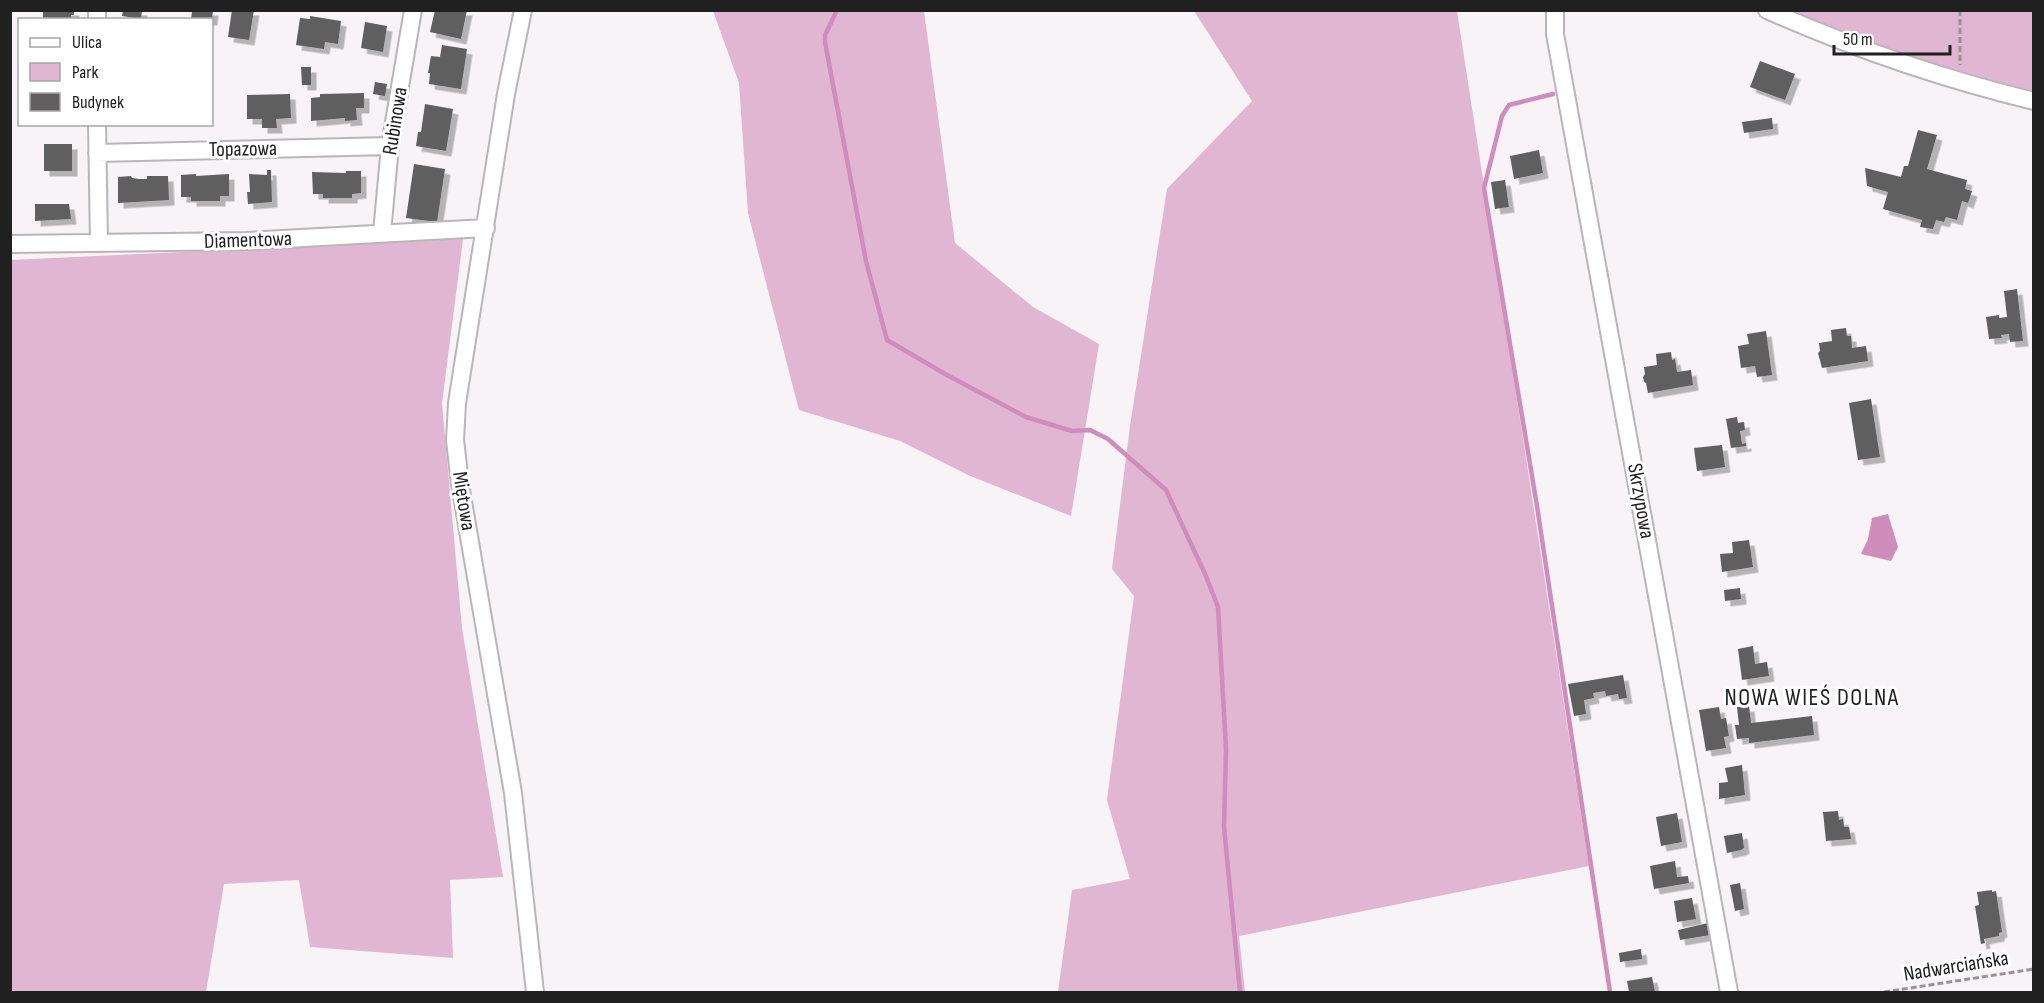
<svg xmlns="http://www.w3.org/2000/svg" width="2044" height="1003" font-family="'Sofia Sans Condensed',sans-serif">
<style>
.green{fill:#e0b6d3}
.water{fill:#ce8dbb}
.lines{fill:none;stroke-linecap:round;stroke-linejoin:round}
.stream{stroke:#ce8dbb;stroke-width:4.5}
.building{fill:#615e60;filter:url(#shadow)}
.street-casing{stroke:#bab5b8;stroke-width:20}
.path{stroke:#969395;stroke-width:3;stroke-dasharray:6 3;stroke-linecap:butt}
.street{stroke:#fff;stroke-width:16}
.labels{text-anchor:middle;dominant-baseline:central;stroke-width:6;stroke-linejoin:round;paint-order:stroke}
.street-label{font-size:21px;fill:#212021;stroke:#fff}
.quarter-label{font-size:24px;letter-spacing:1.5px;fill:#212021;stroke:#fff}
</style>
<defs>
<filter id="shadow"><feDropShadow dx="5.5" dy="5.5" stdDeviation="0" flood-color="#0004"/></filter>
</defs>
<rect width="100%" height="100%" fill="#f7f3f6"/>
<path class="green" d="M713 11H924L955 243 1033 307 1099 344 1071 516 968 475 900 441 799 410 748 213 739 83Z
M1194 11H1457L1589 866 1239 936 1245 992H1058L1072 890 1130 879 1107 800 1134 596 1112 569 1130 426 1167 189 1252 101Z
M1784 11H2033V94L2010 91 1798 17Z
M463 239 442 403 462 628 503 877 450 880 453 958 310 947 299 880 224 884 206 992H11L10 260Z"/>
<path class="water" d="M1888 514 1898 547 1891 561 1861 554 1868 539 1872 518Z"/>
<g class="lines">
<path class="stream" d="M837 10 825 35V42L866 261 887 340 947 375 1026 417 1072 431 1090 430 1108 439 1166 490 1206 576 1218 607 1226 749 1224 827 1240 992
M1553 94 1509 105 1502 116 1484 188 1537 506 1610 992"/>
</g>
<path class="building" d="M43 10H74V15H71V20H43Z
M123 10H142L141 19 122 16Z
M197 10H213L212 20H191L192 11Z
M232 10H254L249 40 228 37Z
M435 10H467L461 39 430 32Z
M310 16 341 21 338 44 325 42 324 49 296 45 300 18 310 19Z
M365 22 387 26 383 52 361 48Z
M442 45 467 49 461 89 429 84 430 73H428L431 56 440 57Z
M1760 61 1795 74 1785 100 1750 87Z
M301 67H311V85H302Z
M375 82 387 84 385 96 373 94Z
M364 93V108H356L357 120 345 121V118L311 121V98L320 97V94Z
M290 94 291 118 276 119 277 128H262V119H247V95Z
M425 104 453 109 446 151 416 146 418 132H421Z
M1772 118 1773 129 1744 133 1742 122Z
M1918 130 1937 135 1927 169 1967 180 1965 189 1972 191 1968 203 1962 201 1957 220 1946 217 1944 222 1936 220 1933 229 1920 227 1922 220 1883 209 1888 192 1867 186 1865 168 1901 177 1904 166H1908Z
M44 144H72V171H44Z
M1539 150 1543 173 1514 179 1510 156Z
M414 164 445 169 437 222 406 218Z
M267 170H271L272 202 248 204 247 192H250L249 174 267 175Z
M346 171H361V193L352 194V198H323V194H313L312 172 346 173Z
M196 174V176L229 174V196H220V201H191V197H181V175Z
M131 176 132 178 139 179H147V176H168L169 200 118 203V177Z
M1505 180 1509 207 1495 209 1491 182Z
M35 204H69L71 219 35 221Z
M2017 289 2023 341 2010 342 2009 334 2001 335 2002 338 1989 339 1986 317 1999 315V318L2007 317 2004 291Z
M1846 328 1847 336H1851L1852 348 1866 346 1868 361 1822 368 1818 353 1820 351 1819 343 1832 341 1831 330Z
M1766 331 1772 375 1757 377 1755 366 1741 368 1738 346 1749 344 1747 334Z
M1671 352 1672 360 1675 359 1677 372 1691 370 1693 385 1648 393 1646 383 1644 382 1643 377 1645 374 1644 367 1657 365 1656 354Z
M1871 399 1880 457 1858 460 1849 403Z
M1737 417 1738 423 1744 422 1745 430 1740 431 1742 444 1746 443V446L1731 448 1726 419Z
M1722 445 1725 467 1697 471 1694 448Z
M1749 540 1753 567 1722 572 1720 554 1733 553 1732 542Z
M1740 588 1741 599 1725 601 1724 590Z
M1753 646 1755 664 1767 662 1769 676 1742 680 1738 649Z
M1623 675 1627 698 1619 699 1618 694 1606 696 1605 691 1593 693 1594 698 1584 700 1586 714 1574 716 1568 684Z
M1749 706 1751 723 1812 716 1814 735 1749 743V738L1737 739 1735 725H1739L1737 707Z
M1719 707 1721 719 1726 718 1729 736 1724 737 1726 748 1706 751 1699 710Z
M1742 765 1745 795 1719 799V783L1728 782 1725 768Z
M1838 811 1839 820 1843 819 1844 827H1849L1851 839 1826 841 1823 812Z
M1677 813 1682 842 1661 846 1656 817Z
M1742 833 1744 848 1741 850 1727 853 1724 836Z
M1675 861 1677 877 1688 876 1689 883 1654 889 1650 866Z
M1740 883 1744 909 1735 911 1730 885Z
M1992 890V892L1996 891 2002 932 1999 933V936L1984 939 1985 943 1981 944 1975 906 1979 905 1977 892Z
M1692 898 1696 919 1677 922 1674 901Z
M1708 923 1710 935 1680 940 1678 930Z
M1641 949 1642 959 1620 962 1619 953Z
M1652 977 1655 992H1629L1627 981Z"/>
<g class="lines">
<g class="street-casing">
<path id="street" d="M523 10 506 94 457 403 455 440 460 484 513 793 535 992
M1555 10V34L1729 992
M1767 10C1853 48 1943 79 2034 101
M97 20V10
M97 124 99 243
M97 153 390 146
M382 233 390 146 413 10
M10 244 247 241 486 228"/>
</g>
<path class="path" d="M1960 10V65
M1884 992 2034 969"/>
<use href="#street" class="street"/>
</g>
<g class="labels">
<g class="street-label">
<text transform="translate(395 121) rotate(-81)">Rubinowa</text>
<text transform="translate(243 149) rotate(-1)">Topazowa</text>
<text transform="translate(248 240) rotate(-2)">Diamentowa</text>
<text transform="translate(464 501) rotate(81)">Miętowa</text>
<text transform="translate(1641 501) rotate(80)">Skrzypowa</text>
<text transform="translate(1956 966) rotate(-9)">Nadwarciańska</text>
</g>
<g class="quarter-label">
<text x="1812" y="697">NOWA WIEŚ DOLNA</text>
</g>
</g>
<rect width="2044" height="1003" fill="none" stroke="#212021" stroke-width="24"/>
<rect x="18" y="18" width="195" height="108" fill="#ffffff" stroke="#a6a6a6" stroke-width="1.5"/>
<rect x="30" y="38" width="30" height="9" fill="#ffffff" stroke="#a6a6a6" stroke-width="1.5"/>
<text x="72" y="48" font-size="18" fill="#212021">Ulica</text>
<rect x="30" y="63" width="30" height="18" fill="#e0b6d3" stroke="#a6a6a6" stroke-width="1.5"/>
<text x="72" y="78" font-size="18" fill="#212021">Park</text>
<rect x="30" y="93" width="30" height="18" fill="#615e60" stroke="#a6a6a6" stroke-width="1.5"/>
<text x="72" y="108" font-size="18" fill="#212021">Budynek</text>
<path d="M1834 45v9h116v-9" fill="none" stroke="#212021" stroke-width="3"/>
<text x="1843" y="45" font-size="18" fill="#212021" stroke="#ffffff" stroke-width="4.5" paint-order="stroke">50 m</text>
</svg>
